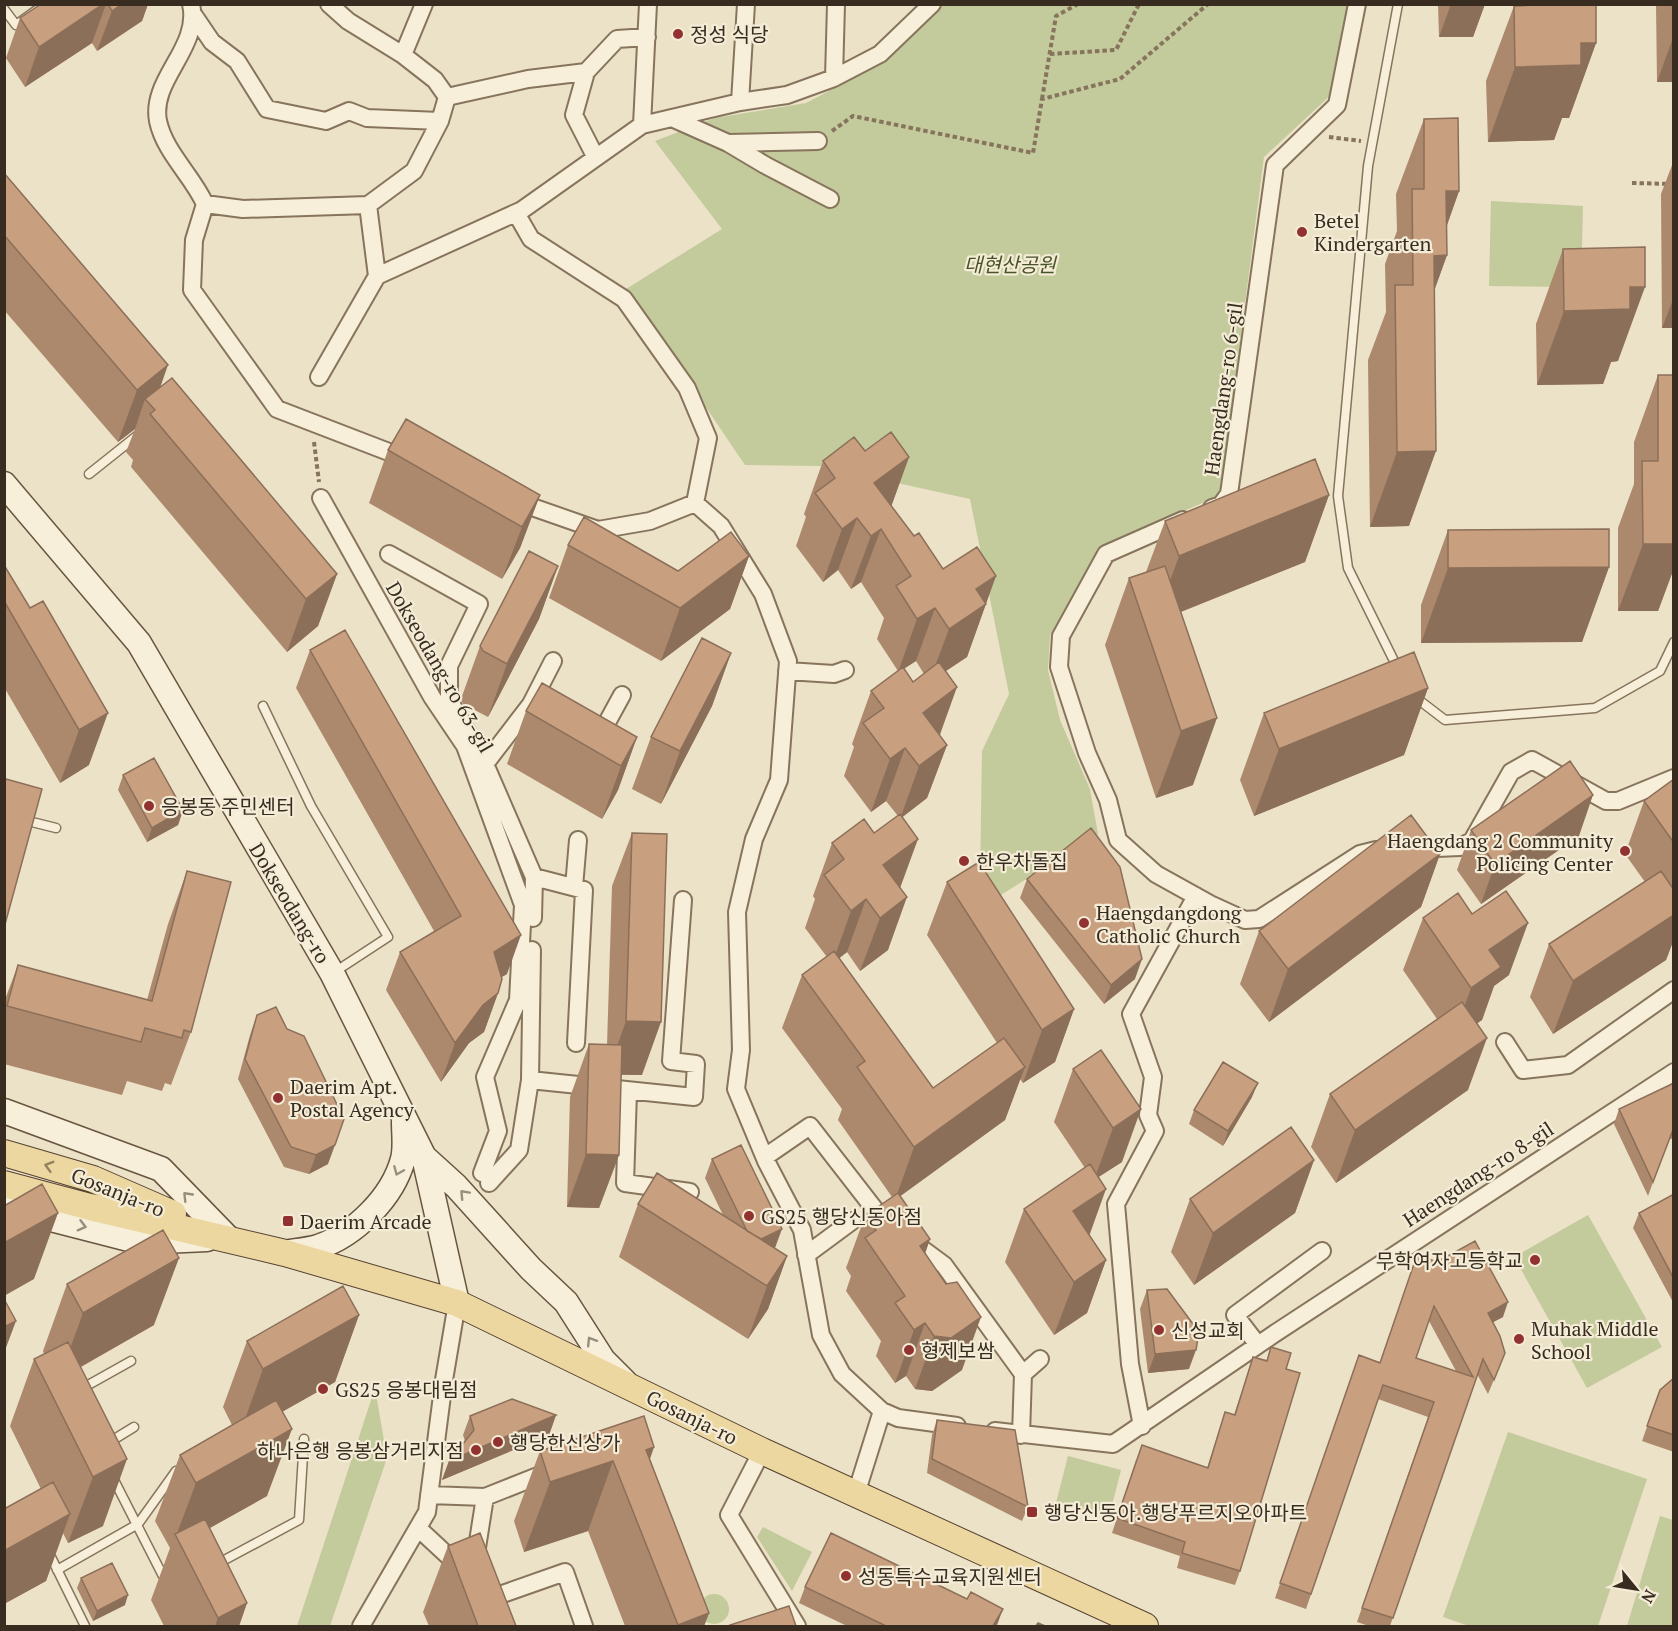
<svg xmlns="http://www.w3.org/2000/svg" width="1678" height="1631" font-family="'PT Serif','Noto Sans KR',serif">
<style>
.green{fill:#c3ca9b}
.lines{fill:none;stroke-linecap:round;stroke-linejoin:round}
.service-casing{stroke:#87745d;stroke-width:11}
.minor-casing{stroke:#87745d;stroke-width:20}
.secondary-casing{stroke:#685540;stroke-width:27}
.primary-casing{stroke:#554231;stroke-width:28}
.path{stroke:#87745d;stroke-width:4;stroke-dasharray:4.5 3;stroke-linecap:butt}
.service{stroke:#f7efd9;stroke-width:8}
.minor{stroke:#f7efd9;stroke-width:16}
.secondary{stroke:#f7efd9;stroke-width:24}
.primary{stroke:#edd7a1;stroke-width:26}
.wall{fill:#ac896d;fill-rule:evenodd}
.shaded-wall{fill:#8c6f59}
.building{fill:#c89f7f;stroke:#8c6f59;stroke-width:1.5;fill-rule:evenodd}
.oneway{stroke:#928260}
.oneway2{stroke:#988e7c}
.poi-dot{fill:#923230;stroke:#f4ecd6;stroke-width:2}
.labels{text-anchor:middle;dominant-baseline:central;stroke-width:4.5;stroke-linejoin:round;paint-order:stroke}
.poi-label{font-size:20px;fill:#382c20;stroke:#f4ecd6;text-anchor:start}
.park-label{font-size:20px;font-style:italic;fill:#475328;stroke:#f4ecd6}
.street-label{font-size:20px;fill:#382c20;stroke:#f4ecd6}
</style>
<rect width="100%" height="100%" fill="#ece2c7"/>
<path class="green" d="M940 5H1347L1333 93 1264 157 1221 489 1214 498 1105 545 1050 636 1048 670 1060 720 1090 789 1098 834 996 898 980 881 982 751 1009 694 970 499 820 466 745 465 626 289 722 229 655 141 715 118 806 103 877 66 933 14Z
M1491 201 1583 206 1581 287 1489 286Z
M1588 1215 1662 1347 1587 1388 1514 1257Z
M375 1388 387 1458 330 1626H297Z
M1508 1432 1647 1479 1598 1626H1469L1443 1617Z
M1068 1456 1121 1470 1109 1517 1056 1503Z
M1660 1516 1673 1520V1626H1627Z
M763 1527 812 1552 792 1591 757 1537Z
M699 1609a15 15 0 1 1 30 0a15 15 0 1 1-30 0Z"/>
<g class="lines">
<g class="service-casing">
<path id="service" d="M1398 4 1368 166 1338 496 1348 568 1398 669
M4 9 16 25 45 4
M89 474 138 435
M1415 697 1445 720 1595 708 1660 671 1674 642
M263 706 311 806 388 937 333 973
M4 815 56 828
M81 1389 131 1361
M108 1443 134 1427
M113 1478 163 1576H169
M49 1553 85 1626
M217 1564 299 1520 304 1439
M57 1570 138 1524 176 1471"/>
</g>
<g class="minor-casing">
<path id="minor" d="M191 4C201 48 150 79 158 121 165 153 192 175 205 204L194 240 192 290 277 409 407 459
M329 4 348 21 403 55
M424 4 403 55 435 80 447 97
M193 14 212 42 237 61 267 109 326 121 349 111 367 118 440 121
M586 72 574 115 595 156
M834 78 836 4
M447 97 528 79 586 72 617 39 647 37
M740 102 746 4
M674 119 728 143 818 141
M642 125 648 4
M728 143 765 165 830 199
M205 204 243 209 368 205 414 171 440 121 447 97
M368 205 377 276
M516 213 531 239 624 299 687 388 708 438 695 503
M319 377 377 276 522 210 642 125 740 102 787 95 834 78 880 54 932 4
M321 498 432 697 465 746 523 905 518 1000 485 1077 498 1131 482 1173
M515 501 598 530 650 521 695 503 721 526 763 594 788 661 779 780 754 839 737 912 741 1050 736 1089 766 1161 802 1230 821 1335 842 1374 882 1411 856 1494
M1212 508 1221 505 1229 494 1275 165 1337 105 1357 4
M1183 520 1106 554 1061 636 1059 667 1087 753 1108 800 1118 840 1156 874 1210 904 1245 920 1259 919 1360 854 1376 850
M389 554 479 604 449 666V700L485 764 534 877 533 918
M787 671 834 674 845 670
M598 739 622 695
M485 764 531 704 553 661
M1413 849 1460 847 1472 841 1511 772 1532 760 1606 801H1618L1674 778
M534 877 584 890 576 1043
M574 887 578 840
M1505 1042 1523 1070 1568 1065 1674 990
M530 1080 694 1097 696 1064 671 1061 683 900
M628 1092 625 1183 690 1192
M765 1157 810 1126 883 1220 944 1265 1023 1374 1021 1435
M489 1183 519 1150 530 1080 532 950
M806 1255 852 1221
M1258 1345 1235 1315 1322 1251
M1023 1374 1040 1359
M882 1411 898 1418 957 1426
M1142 1426 1130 1364 1116 1204 1155 1131 1148 1115 1153 1077 1131 1014 1196 896
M995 1431 1113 1444 1274 1334 1674 1072
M762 1451 729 1515 797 1626
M429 1495 485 1497 476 1554
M485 1497 548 1472
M419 1529 460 1567
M494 1597 565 1572 584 1626
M361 1626 427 1512 444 1380 457 1303"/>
</g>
<g class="secondary-casing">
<path id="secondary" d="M4 484 139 643 332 973 424 1157 457 1303
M4 1111 161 1169 228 1238
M424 1157 456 1186 531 1269 566 1302 603 1360 625 1382
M4 1207 140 1242 207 1239
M285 1253C296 1251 307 1250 318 1247 355 1235 393 1197 403 1159 406 1148 404 1134 404 1122"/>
</g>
<g class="primary-casing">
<path id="primary" d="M4 1153 93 1179 173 1214
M4 1184 90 1207 285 1253 457 1303 762 1451 1145 1626"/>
</g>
<path class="path" d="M1089 4H1107
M1050 54 1116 50 1139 4
M1042 99 1056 16 1078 4
M832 131 853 116 1033 153 1042 99 1120 79 1208 4
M1329 137 1361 141
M1632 183 1674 184
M314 442 319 482"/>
<use href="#service" class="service"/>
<use href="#minor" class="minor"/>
<use href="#secondary" class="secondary"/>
<use href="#primary" class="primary"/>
</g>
<path class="wall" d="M41 4H148L142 21 97 51 92 43 25 87 6 58 20 18Z
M1438 4H1485L1473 37H1439Z
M1656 4H1674V82H1657Z
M1514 6 1596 43 1569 118H1562L1554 140 1488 142 1486 81Z
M1424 119 1459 191 1447 225V255L1434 291 1409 526 1370 527 1368 360 1386 312 1385 264 1397 231 1396 194Z
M1674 160V328H1662L1661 194Z
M4 173 160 388 337 574 318 626 287 652 131 467 133 460 126 452 135 429 118 442 4 310Z
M1563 249 1618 361 1611 362 1603 384 1537 385 1536 324Z
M1658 375H1674V568L1658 611H1618V528L1634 484V442Z
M388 450 540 495 520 548 502 579 369 503Z
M865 451 909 457 891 506 914 536 943 569 986 603 967 657 946 671 940 736 947 745 927 798 902 817 900 888 888 950 860 971 847 952 839 958 933 1088 997 1043 927 935 947 882 1074 1009 1055 1062 1023 1083 1020 1079 1005 1120 900 1196 930 1239 925 1254 962 1370 932 1391 915 1389 906 1376 895 1383 876 1356 881 1341 846 1291 851 1276 846 1268 865 1216 892 1197 838 1120 842 1109 782 1028 802 975 827 957 805 928 815 899 813 896 832 843 874 833 898 816 886 801 871 812 844 776 854 747 852 744 871 691 898 671 877 639 884 618 861 582 851 589 838 570 823 582 796 546 806 517 804 514 823 461ZM916 661 924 674 913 682 904 669Z
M1329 495 1305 562 1181 612 1193 785 1156 798 1105 645 1129 578 1146 572 1165 521Z
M1448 530 1609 567 1582 642 1421 643V605Z
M568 545 678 571 749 556 730 609 661 661 549 598Z
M4 565 30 608 43 601 89 765 60 783 4 687Z
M558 566 539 619 488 717 463 704 461 699 480 646Z
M310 650 507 974 501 977 498 993 484 1032 469 1043 441 1082 386 990 400 952 434 931 296 688Z
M731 653 712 706 661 804 632 789 651 737Z
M1428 688 1404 755 1254 816 1240 780 1264 713Z
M526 711 637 737 618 790 602 819 507 764Z
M123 775 183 810 178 825 147 842 118 790Z
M1674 779V939L1666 960 1553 1034 1530 997 1549 944 1645 882 1625 854 1644 801Z
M1471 830 1579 836 1481 904 1457 870Z
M632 833 642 1075H621L619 1155 599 1208 567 1207 570 1097 589 1044 607 1045 612 886Z
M1440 854 1421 907 1269 1022 1240 984 1259 931Z
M187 871 191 1032 171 1085 165 1083 162 1091 127 1081 122 1095 4 1064V1002L18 965 147 1000 168 924Z
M1027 879 1135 979 1104 1004 1020 898Z
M1423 918 1509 975 1494 986 1482 1020 1477 1023 1468 1090 1336 1183 1311 1147 1330 1094 1437 1019 1403 970Z
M257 1015 287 1029 328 1164 309 1174 284 1167 238 1079 250 1035Z
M1101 1050 1122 1162 1098 1177 1089 1234 1106 1260 1087 1313 1054 1335 1005 1262 1024 1209 1085 1168 1054 1122 1073 1069Z
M1674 1083V1140L1669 1138 1648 1196 1614 1124 1619 1109Z
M1252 1097 1223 1146 1189 1124 1194 1110Z
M712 1159 775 1248 787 1256 768 1309 748 1339 619 1257 638 1204 723 1215 705 1178Z
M1314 1160 1295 1213 1194 1285 1171 1252 1190 1199Z
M1674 1194V1304L1633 1228 1639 1213Z
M1417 1255 1503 1317 1493 1322 1505 1353 1488 1394 1477 1374 1390 1626H1369L1357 1622 1428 1417 1378 1399 1306 1609 1275 1598 1359 1355 1380 1362ZM1429 1321 1456 1371 1416 1358Z
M67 1284 154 1325 81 1367 103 1526 68 1543 63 1533 46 1581 4 1604V1509L41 1489 10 1426 34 1359 44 1354 43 1351Z
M1147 1290 1189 1369 1148 1373 1140 1309Z
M359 1315 335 1382 282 1412 267 1496 210 1528 247 1603 239 1626H164L151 1600 170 1548 155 1521 180 1455 232 1425 223 1407 247 1341Z
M1271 1347 1286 1369 1240 1571 1235 1585 1177 1568 1180 1556 1112 1533 1136 1460 1207 1468 1225 1412 1234 1415 1253 1357 1267 1360Z
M1674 1375V1452L1642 1441 1660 1390 1672 1379Z
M556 1415 549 1435 442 1480 449 1461 465 1441 463 1435 470 1416Z
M937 1420 1028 1507 1022 1521 927 1473 932 1435Z
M654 1447 650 1459 709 1613 704 1626H625L588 1531 524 1552 514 1521 540 1451Z
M448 1546 516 1626H429L423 1612Z
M81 1578 125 1605 93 1621 77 1588Z
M805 1587 996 1626H847L799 1603Z"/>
<path class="shaded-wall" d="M103 4H106L92 43 25 87 39 47Z
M122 4H148L142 21 97 51 112 11Z
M1451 4H1485L1473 37H1439Z
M1674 35V82H1657Z
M1581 43H1596L1569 118H1562L1554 140 1488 142 1515 67Z
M1446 191H1459L1436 256 1447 255 1420 330Z
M1630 287H1645L1618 361 1611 362 1603 384 1537 385 1564 311Z
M1674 297V328H1662Z
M168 365 153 408 145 399 135 429 118 442 137 390Z
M1436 451 1409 526 1370 527 1397 452Z
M909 457 890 510 874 483Z
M540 495 520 548 502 579 522 527Z
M1329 495 1305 562 1155 622 1179 556Z
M857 518 838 570 823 582 842 529Z
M881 529 861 582 851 589 871 536Z
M1643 544H1674V568L1658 611H1618Z
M749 556 730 609 661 661 680 608Z
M558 566 539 619 488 717 507 664Z
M1609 567 1582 642 1421 643 1448 568Z
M337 574 318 626 287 652 306 599Z
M996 576 967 657 929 682 949 629 976 589Z
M935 608 916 661 898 672 917 619Z
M731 653 712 706 661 804 680 751Z
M957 687 938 740 923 713Z
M1428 688 1404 755 1254 816 1279 749Z
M108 713 89 765 60 783 79 730Z
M1217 718 1193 785 1156 798 1181 731Z
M637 737 618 790 602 819 621 766Z
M947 745 927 798 900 819 919 766Z
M905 748 886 801 871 812 890 759Z
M1593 795 1579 836 1481 904 1495 864Z
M183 810 178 825 147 842 152 828Z
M918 839 899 891 883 865Z
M1440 854 1421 907 1269 1022 1288 969Z
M907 897 888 950 860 971 880 918Z
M866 899 847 952 832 964 851 911Z
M1674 915V939L1666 960 1553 1034 1573 981Z
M1528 923 1509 975 1494 986 1482 1020 1452 1041 1471 988 1489 950Z
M521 935 507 974 480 990 494 952Z
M1142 959 1135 979 1104 1004 1111 985Z
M498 993 484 1032 469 1043 441 1082 455 1043 483 1005Z
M1074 1009 1055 1062 1023 1083 1042 1030Z
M626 1021 661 1022 642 1075 607 1074Z
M1487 1038 1468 1090 1336 1183 1355 1130Z
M1025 1067 1005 1120 895 1200 914 1147Z
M1258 1083 1252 1097 1223 1146 1228 1131Z
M1141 1109 1122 1162 1094 1180 1113 1128Z
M335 1145 328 1164 309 1174 316 1155Z
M586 1154 619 1155 599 1208 567 1207Z
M1314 1160 1295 1213 1194 1285 1213 1233Z
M1106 1189 1087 1242 1073 1211Z
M58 1213 34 1279 4 1296V1243Z
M782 1229 775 1248 753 1243Z
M930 1239 911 1292 920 1246Z
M787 1256 768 1309 748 1339 767 1286Z
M179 1258 154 1325 59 1379 83 1313Z
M1106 1260 1087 1313 1054 1335 1074 1282Z
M1508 1302 1503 1317 1482 1328 1488 1313Z
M359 1315 335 1382 239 1436 263 1369Z
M981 1317 962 1370 932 1391 915 1389 934 1336Z
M16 1321 4 1353V1327Z
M925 1323 906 1376 895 1383 914 1330Z
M1196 1350 1189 1369 1148 1373 1155 1354Z
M556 1415 549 1435 442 1480 449 1461Z
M292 1429 267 1496 181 1544 176 1536 196 1483Z
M654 1447 632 1508 646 1450Z
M127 1459 103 1526 68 1543 93 1477Z
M613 1461 588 1531 524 1552 550 1482Z
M70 1514 46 1581 4 1604V1551Z
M128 1595 125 1605 93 1621 97 1611Z
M247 1603 239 1626H215L218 1618Z
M1003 1609 997 1625 996 1626H993Z
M709 1613 704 1626H677L678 1625Z"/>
<path class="building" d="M41 4H103L39 47 20 18Z
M108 4H122L112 11Z
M1559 4H1596V43H1581V65L1515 67 1514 6Z
M1458 118 1459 191H1446L1447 255 1434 256 1436 451 1397 452 1395 285H1413L1412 189H1424V119Z
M4 173 168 365 137 390 4 235Z
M1645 247V287H1630V309L1564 311 1563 249Z
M1658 375H1674V544H1643L1642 461H1658Z
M172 378 337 574 306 599 150 414 155 410 145 399Z
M406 419 540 495 522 527 388 450Z
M891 432 909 457 874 483 914 536 919 533 943 569 977 547 996 576 976 589 986 604 949 629 935 608 917 619 896 586 911 576 881 529 871 536 857 518 842 529 815 493 835 478 823 461 854 437 865 451Z
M1315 459 1329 495 1179 556 1165 521Z
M584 517 678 571 731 532 749 556 680 608 568 545Z
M1609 529V567L1448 568V530Z
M529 551 558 566 507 664 483 651 480 646Z
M4 565 30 608 43 601 108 713 79 730 4 601Z
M1165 566 1217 718 1181 731 1129 578Z
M345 630 521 935 494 952 502 979 498 993 483 1005 455 1043 400 952 461 916 310 650Z
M702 638 731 653 680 751 651 737Z
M1414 652 1428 688 1279 749 1264 713Z
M939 662 957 687 923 713 947 745 919 766 905 748 890 759 863 723 884 708 871 691 903 667 913 682Z
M542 683 637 737 621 766 526 711Z
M154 758 183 810 152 828 123 775Z
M1570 761 1593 795 1495 864 1471 830Z
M6 779 42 789 4 928V786Z
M1674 779V843L1644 801Z
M900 814 918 839 883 865 907 897 880 918 866 899 851 911 824 875 844 859 832 843 864 819 874 833Z
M1411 815 1440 854 1288 969 1259 931Z
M1091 828 1120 867 1142 959 1111 985 1027 879Z
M632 833 667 834 661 1022 626 1021Z
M979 862 1074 1009 1042 1030 947 882Z
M187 871 231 882 191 1032 184 1030 182 1038 145 1028 141 1042 7 1006 18 965 152 1001Z
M1661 871 1674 890V915L1573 981 1549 944Z
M1506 891 1528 923 1489 950 1501 967 1471 988 1423 918 1458 893 1472 914Z
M834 951 933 1088 1004 1038 1025 1067 914 1147 857 1067 865 1061 802 975Z
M1462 1002 1487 1038 1355 1130 1330 1094Z
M276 1007 287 1029 304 1036 344 1119 335 1145 316 1155 291 1147 245 1059 257 1015Z
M589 1044 622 1045 619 1155 586 1154Z
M1101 1050 1141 1109 1113 1128 1073 1069Z
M1223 1062 1258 1083 1228 1131 1194 1110Z
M1674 1083V1127L1653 1182 1619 1109Z
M1291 1127 1314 1160 1213 1233 1190 1199Z
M741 1145 782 1229 761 1239 747 1231 712 1159Z
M1090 1164 1106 1189 1073 1211 1106 1260 1074 1282 1024 1209Z
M657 1173 787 1256 767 1286 638 1204Z
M42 1184 58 1213 4 1243V1206Z
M898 1193 930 1239 920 1246 946 1284 957 1282 981 1317 951 1338 934 1336 925 1323 914 1330 895 1303 905 1296 865 1238 876 1230 865 1216Z
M1674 1194V1279L1639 1213Z
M163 1230 179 1258 83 1313 67 1284Z
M1475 1241 1508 1302 1488 1313 1500 1336 1505 1353 1494 1380 1483 1359 1393 1618 1362 1608 1434 1402 1383 1385 1311 1594 1280 1583 1359 1355 1380 1363 1417 1255 1437 1262ZM1434 1306 1473 1377 1416 1358Z
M343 1286 359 1315 263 1369 247 1341Z
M1167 1289 1199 1332 1196 1350 1155 1354 1147 1290Z
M4 1299 16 1321 4 1327Z
M68 1342 127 1459 93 1477 34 1359Z
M1271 1347 1291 1353 1286 1369 1300 1373 1240 1571 1182 1553 1185 1542 1117 1518 1142 1445 1208 1468 1225 1412 1235 1415 1253 1357 1267 1361Z
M1674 1378V1435L1647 1426 1660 1390Z
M512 1399 556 1415 449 1461 474 1430 470 1416Z
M276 1400 292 1429 196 1483 180 1455Z
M644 1416 654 1447 646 1450 709 1613 678 1625 613 1461 550 1482 540 1451Z
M937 1420 1015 1430 1028 1507 932 1459Z
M53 1482 70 1514 4 1551V1509Z
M205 1519 247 1603 218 1618 175 1534Z
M480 1533 516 1626H478L448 1546Z
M831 1533 967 1599 971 1592 1003 1609 993 1626H886L805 1587Z
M112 1563 128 1595 97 1611 81 1578Z
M789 1606 796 1626H731L730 1625Z
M1038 1623 1045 1626H1036Z"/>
<defs><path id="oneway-chevron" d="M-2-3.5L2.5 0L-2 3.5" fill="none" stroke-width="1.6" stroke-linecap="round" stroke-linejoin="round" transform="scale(1.5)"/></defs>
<use class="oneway" href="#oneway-chevron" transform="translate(49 1166) rotate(-164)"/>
<g class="oneway2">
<use href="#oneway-chevron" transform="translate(398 1171) rotate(113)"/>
<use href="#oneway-chevron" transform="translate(464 1194) rotate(-133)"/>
<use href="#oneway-chevron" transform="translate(187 1196) rotate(-134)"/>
<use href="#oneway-chevron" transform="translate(82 1226) rotate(15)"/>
<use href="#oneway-chevron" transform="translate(591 1341) rotate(-122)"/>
</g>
<g class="poi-dot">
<circle cx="678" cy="34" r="6"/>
<circle cx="1302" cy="232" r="6"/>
<circle cx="149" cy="806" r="6"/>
<circle cx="1625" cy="851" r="6"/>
<circle cx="964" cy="861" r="6"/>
<circle cx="1084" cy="923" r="6"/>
<circle cx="278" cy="1098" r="6"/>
<circle cx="749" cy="1216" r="6"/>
<rect x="282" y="1215" width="12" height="12" rx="3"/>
<circle cx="1535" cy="1260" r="6"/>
<circle cx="1159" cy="1330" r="6"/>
<circle cx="1519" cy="1339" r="6"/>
<circle cx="909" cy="1350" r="6"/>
<circle cx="323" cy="1389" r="6"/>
<circle cx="498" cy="1442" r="6"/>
<circle cx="476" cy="1450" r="6"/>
<rect x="1026" y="1506" width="12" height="12" rx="3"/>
<circle cx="846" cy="1576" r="6"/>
</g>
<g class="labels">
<g class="poi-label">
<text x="690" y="34">정성 식당</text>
<text x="1314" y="220">Betel<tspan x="1314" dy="23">Kindergarten</tspan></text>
<text x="161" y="806">응봉동 주민센터</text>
<text x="1613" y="840" text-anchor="end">Haengdang 2 Community<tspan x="1613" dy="23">Policing Center</tspan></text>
<text x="976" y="861">한우차돌집</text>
<text x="1096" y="912">Haengdangdong<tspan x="1096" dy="23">Catholic Church</tspan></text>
<text x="290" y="1086">Daerim Apt.<tspan x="290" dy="23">Postal Agency</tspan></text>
<text x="761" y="1216">GS25 행당신동아점</text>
<text x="300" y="1221">Daerim Arcade</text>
<text x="1523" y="1260" text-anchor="end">무학여자고등학교</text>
<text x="1531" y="1328">Muhak Middle<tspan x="1531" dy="23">School</tspan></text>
<text x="1171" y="1330">신성교회</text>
<text x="921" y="1350">형제보쌈</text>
<text x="335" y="1389">GS25 응봉대림점</text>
<text x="510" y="1442">행당한신상가</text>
<text x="464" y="1450" text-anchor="end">하나은행 응봉삼거리지점</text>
<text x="1044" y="1512">행당신동아.행당푸르지오아파트</text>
<text x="858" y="1576">성동특수교육지원센터</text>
</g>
<g class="park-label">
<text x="1010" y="264">대현산공원</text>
</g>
<g class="street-label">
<text transform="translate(1223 389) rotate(-82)">Haengdang-ro 6-gil</text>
<text transform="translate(440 667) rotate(60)">Dokseodang-ro 63-gil</text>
<text transform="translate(290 903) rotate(59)">Dokseodang-ro</text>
<text transform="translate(1478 1174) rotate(-33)">Haengdang-ro 8-gil</text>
<text transform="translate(118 1192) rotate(22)">Gosanja-ro</text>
<text transform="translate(692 1417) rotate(26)">Gosanja-ro</text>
</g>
</g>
<rect width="1678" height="1631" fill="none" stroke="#382c20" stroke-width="12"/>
<g transform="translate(1636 1589) rotate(120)" stroke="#f4ecd6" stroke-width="4.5" paint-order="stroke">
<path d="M0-4.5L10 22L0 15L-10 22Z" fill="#382c20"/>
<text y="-9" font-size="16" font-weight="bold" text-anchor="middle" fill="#382c20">N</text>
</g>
</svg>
